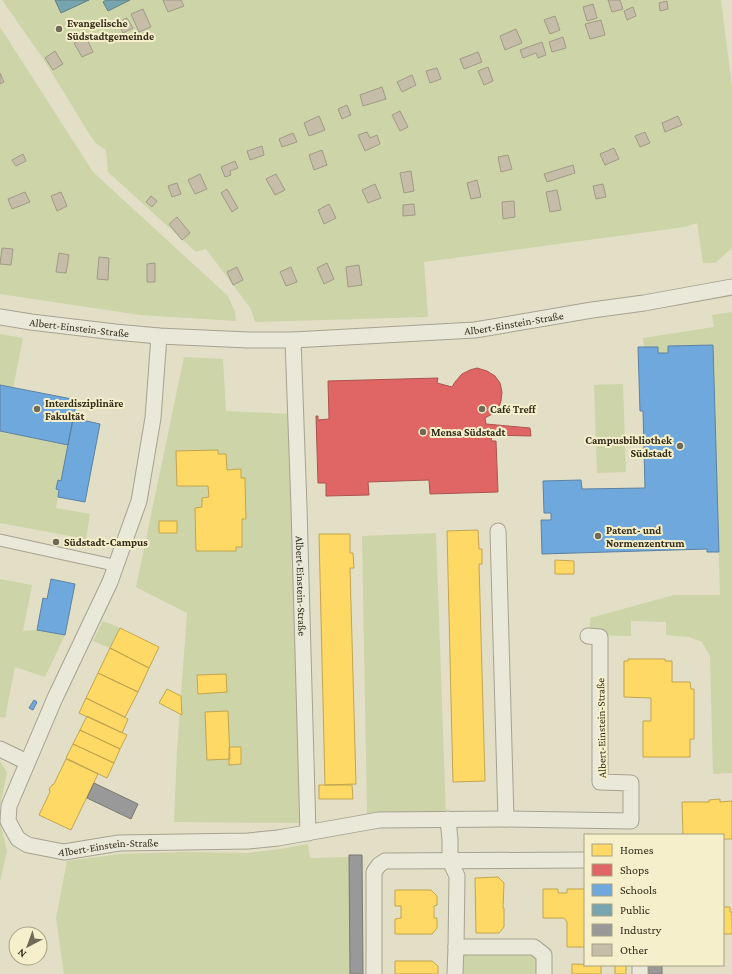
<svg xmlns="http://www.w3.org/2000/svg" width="732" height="974" font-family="'Crimson Pro',serif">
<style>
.green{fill:#ccd4a8}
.homes{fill:#ffd966;stroke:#c2a54f}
.shops{fill:#e06666;stroke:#ac544f}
.schools{fill:#6fa8dc;stroke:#5d82a2}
.public{fill:#76a5af;stroke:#628082}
.industry{fill:#999;stroke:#7a7873}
.building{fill:#c5bda8;stroke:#a19a86}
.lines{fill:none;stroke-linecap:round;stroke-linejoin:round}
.pedestrian-casing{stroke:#a6a290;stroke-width:13}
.minor-casing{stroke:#a6a290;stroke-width:17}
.pedestrian{stroke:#eae8d9;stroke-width:11}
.minor{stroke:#eae8d9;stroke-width:15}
.poi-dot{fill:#706a56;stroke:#f5f0cb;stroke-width:1.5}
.labels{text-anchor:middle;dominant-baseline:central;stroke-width:4;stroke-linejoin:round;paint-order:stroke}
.poi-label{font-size:11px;font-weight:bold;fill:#332b1a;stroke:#f5f0cb;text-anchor:start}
.street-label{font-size:11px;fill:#332b1a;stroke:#f5f0cb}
</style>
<rect width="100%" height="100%" fill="#e2dfc6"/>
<path class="green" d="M2 0H721L732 87V248L715 263H703L697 223 685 227 424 262 428 317 255 322 251 309 206 249 196 252 108 172 106 150 95 143 42 57Z
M0 27 93 172 228 296 235 312 236 321 140 315 0 294Z
M732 312V773L713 774 710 656 702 642 689 637 666 635V622L631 621V636L590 635V618L674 595H720L713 345 668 346V353H658V347H644L643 338 714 327 712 315Z
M0 334 23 338 13 388 0 385Z
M184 357 223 359 226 411 291 414 301 823 174 822 177 750 187 613 136 587Z
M623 384 626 472 597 473 594 385Z
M0 431 68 445 61 481 58 480 59 490 56 508 90 514 86 539 0 523Z
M436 533 446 816 367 814 362 536Z
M0 579 32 585 23 631 37 630 65 635 45 677 15 667 5 718 0 717Z
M103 621 120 628 110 648 93 641Z
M0 761 7 773 0 806Z
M0 810V821L7 851 0 882Z
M308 844 310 858 350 857 352 974H64L56 918 67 861 121 854 181 852 247 853 280 849Z
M456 947H534L544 974H455Z"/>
<path class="homes" d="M218 450V454H226L227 470 241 469V478H245L246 519H242V547H236V551H196L195 508 202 507V498L209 497 208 486H177L176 451Z
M159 521H177V533H159Z
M478 530 479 549H482V564H479L485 781 453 782 447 531Z
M319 534H350V553H353L354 568H350L356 784 325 785Z
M555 560 574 561V574H555Z
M120 628 159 647 149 668 110 648Z
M110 648 149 668 138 692 98 673Z
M628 659H665V661H672V682H690L691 689H694V739H690V757H643V721H651V698L624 697V661H628Z
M98 673 138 692 125 717 86 698Z
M226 674 227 692 198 694 197 675Z
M167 689 181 696 182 715 159 703Z
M86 698 128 719 122 733 79 713Z
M228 711 230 759 207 760 205 712Z
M87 716 127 735 120 749 80 730Z
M80 730 120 749 114 763 73 744Z
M73 744 114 763 107 778 66 758Z
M229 747H241V764L229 765Z
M66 759 98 774 71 830 39 815 50 792 49 789 52 785 54 784Z
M319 785H352L353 799H319Z
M720 799V802L732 801V839H723V835H683L682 802H709V800Z
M498 877 504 883 503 908H504V927L499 933H476L475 878Z
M543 889H558V893H567V889H585V947H567V922L564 918H543Z
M395 890H431L437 896V905L434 906V918H437V928L432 934H395V919L401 918V906H395Z
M723 907H730V912H732V934H723Z
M395 961H432L438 966V974H395Z
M572 964 601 965V974H572Z
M615 965H626V974H615Z"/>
<path class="shops" d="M477 368 487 371 495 376 500 383 502 392 501 401 499 407 494 413 485 418 486 424 530 428 531 436 490 435 492 441H496L498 492 430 494 429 480 368 482 369 495 326 496V483H318L316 416H318V420L329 419 328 381 438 378 437 383 452 387 455 382 462 374 470 370Z"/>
<path class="schools" d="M713 345 719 552H707V549L542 554 541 520H551V513H544L543 481 581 480 582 489 645 488 643 411H640L638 347H658V353H668V346Z
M0 385 77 400 68 445 0 431Z
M73 418 100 424 85 502 58 497 59 490 56 489 58 480 61 481Z
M51 579 75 584 65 635 37 630 43 598 47 599Z
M34 700 37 702 33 710 29 708Z"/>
<path class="public" d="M55 0H89L61 13Z
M106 0H130L108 11 103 2Z"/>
<path class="industry" d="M94 783 138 804 131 819 87 798Z
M349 855H362L363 974H350Z
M648 965H662V974H649Z"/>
<path class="building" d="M163 0H181L184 6 168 12Z
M608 0H620L623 9 612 12Z
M667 1 668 9 660 11 659 3Z
M593 4 597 18 587 21 583 7Z
M633 7 636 16 627 20 624 11Z
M143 9 151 27 139 32 131 14Z
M555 16 560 30 550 34 544 20Z
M127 18 133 28 123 33 118 22Z
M601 20 605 35 590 39 585 24Z
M516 29 522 43 505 50 500 36Z
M86 37 93 52 82 57 74 43Z
M563 37 566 48 552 52 549 42Z
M542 42 546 55 538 58 536 53 523 58 520 50Z
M55 51 63 64 53 70 45 58Z
M478 52 482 62 464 69 460 59Z
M488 67 493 81 484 85 478 71Z
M437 68 441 79 430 83 426 71Z
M0 73 4 82 0 84Z
M412 75 416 85 402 92 397 82Z
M382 87 386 99 363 106 360 95Z
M347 105 351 115 342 119 338 109Z
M400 111 408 127 400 131 392 115Z
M319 116 325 130 309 136 304 123Z
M678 116 682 125 665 132 662 123Z
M367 132 370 138 377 135 380 144 365 151 358 135Z
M645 132 650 143 640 147 635 136Z
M293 133 297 142 282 147 279 139Z
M262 146 264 155 250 160 247 151Z
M614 148 619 159 605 165 600 154Z
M322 150 327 165 314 170 309 155Z
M23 154 26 161 16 166 12 160Z
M508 155 512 169 501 172 498 157Z
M235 161 238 168 230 171 231 175 225 177 221 167Z
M573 165 575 173 547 182 544 174Z
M411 171 414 191 404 193 400 173Z
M200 174 207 189 195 194 188 180Z
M276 174 285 190 275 195 266 179Z
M477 180 481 197 471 199 467 183Z
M177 183 181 194 172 197 168 186Z
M375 184 381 198 368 203 362 190Z
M603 184 606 197 596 199 593 186Z
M227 189 238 208 232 212 221 193Z
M557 190 561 210 550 212 546 192Z
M25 192 30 202 12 209 8 199Z
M61 192 67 206 57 211 51 196Z
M151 196 157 201 152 207 146 202Z
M514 201 515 217 503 219 502 202Z
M329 204 336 218 324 224 318 210Z
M414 204 415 215 403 216V205Z
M177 217 190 233 182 240 169 224Z
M2 248 13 249 11 265 0 264Z
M59 253 69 255 66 273 56 272Z
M99 257 109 258 108 280 97 279Z
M155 263V282H147V264Z
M327 263 334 279 324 284 317 268Z
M359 265 362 285 348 287 346 267Z
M237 267 243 280 233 285 227 272Z
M291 267 297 282 286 286 280 272Z"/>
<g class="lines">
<g class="pedestrian-casing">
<path id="pedestrian" d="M0 540 109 564"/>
</g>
<g class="minor-casing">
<g id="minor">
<path id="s1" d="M0 317 31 322 115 332 159 336 248 340H293L475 330 592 310 644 303 732 287"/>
<path id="s2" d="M159 336 153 418 139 501 110 582 55 698 9 806 8 821 18 839 28 845 64 852 119 843 248 841 278 838 379 820 506 819 631 821V783L600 782V637L588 636"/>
<path id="s3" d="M293 340 299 507 308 833"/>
<path d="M498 531 506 819"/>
<path d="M0 749 27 762"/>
<path d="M448 819 450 840V861L457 876 456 947"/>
<path d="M640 965V974"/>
<path d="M374 974V872L379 865 385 861 585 860"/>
<path d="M455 974 456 947H534L544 955V974"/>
</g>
</g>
<use href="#pedestrian" class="pedestrian"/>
<use href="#minor" class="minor"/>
</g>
<g class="poi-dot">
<circle cx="59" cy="29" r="4"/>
<circle cx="37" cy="409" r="4"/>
<circle cx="482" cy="409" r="4"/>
<circle cx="423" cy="432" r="4"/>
<circle cx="680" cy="446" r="4"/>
<circle cx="598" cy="536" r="4"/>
<circle cx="56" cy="542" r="4"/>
</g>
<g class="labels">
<g class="poi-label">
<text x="67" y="23">Evangelische<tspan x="67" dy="13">Südstadtgemeinde</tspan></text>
<text x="45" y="403">Interdisziplinäre<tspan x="45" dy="13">Fakultät</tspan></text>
<text x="490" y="409">Café Treff</text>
<text x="431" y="432">Mensa Südstadt</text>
<text x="672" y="440" text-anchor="end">Campusbibliothek<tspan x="672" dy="13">Südstadt</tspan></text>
<text x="606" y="530">Patent- und<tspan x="606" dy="13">Normenzentrum</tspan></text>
<text x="64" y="542">Südstadt-Campus</text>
</g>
<g class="street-label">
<text stroke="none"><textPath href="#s1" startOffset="516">Albert-Einstein-Straße</textPath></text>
<text stroke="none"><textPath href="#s1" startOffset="80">Albert-Einstein-Straße</textPath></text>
<text stroke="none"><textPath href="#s3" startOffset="246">Albert-Einstein-Straße</textPath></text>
<text transform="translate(601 728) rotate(-91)">Albert-Einstein-Straße</text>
<text stroke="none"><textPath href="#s2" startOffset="627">Albert-Einstein-Straße</textPath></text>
</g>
</g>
<rect x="584" y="834" width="140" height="132" fill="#f5f0cb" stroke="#a7a184"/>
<rect x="592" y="844" width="20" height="12" fill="#ffd966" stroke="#a7a184"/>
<text x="620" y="854" font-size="12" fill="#332b1a">Homes</text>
<rect x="592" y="864" width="20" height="12" fill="#e06666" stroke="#a7a184"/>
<text x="620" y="874" font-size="12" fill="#332b1a">Shops</text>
<rect x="592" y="884" width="20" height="12" fill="#6fa8dc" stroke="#a7a184"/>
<text x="620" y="894" font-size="12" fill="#332b1a">Schools</text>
<rect x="592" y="904" width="20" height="12" fill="#76a5af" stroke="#a7a184"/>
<text x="620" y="914" font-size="12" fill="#332b1a">Public</text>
<rect x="592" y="924" width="20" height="12" fill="#999999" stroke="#a7a184"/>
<text x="620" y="934" font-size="12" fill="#332b1a">Industry</text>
<rect x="592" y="944" width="20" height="12" fill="#c5bda8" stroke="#a7a184"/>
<text x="620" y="954" font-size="12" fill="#332b1a">Other</text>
<g transform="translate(28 946) rotate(221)"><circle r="19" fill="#f5f0cb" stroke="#a7a184"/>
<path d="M0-3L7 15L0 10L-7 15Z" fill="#706a56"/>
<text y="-6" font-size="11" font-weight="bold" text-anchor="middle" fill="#332b1a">N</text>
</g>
</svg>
